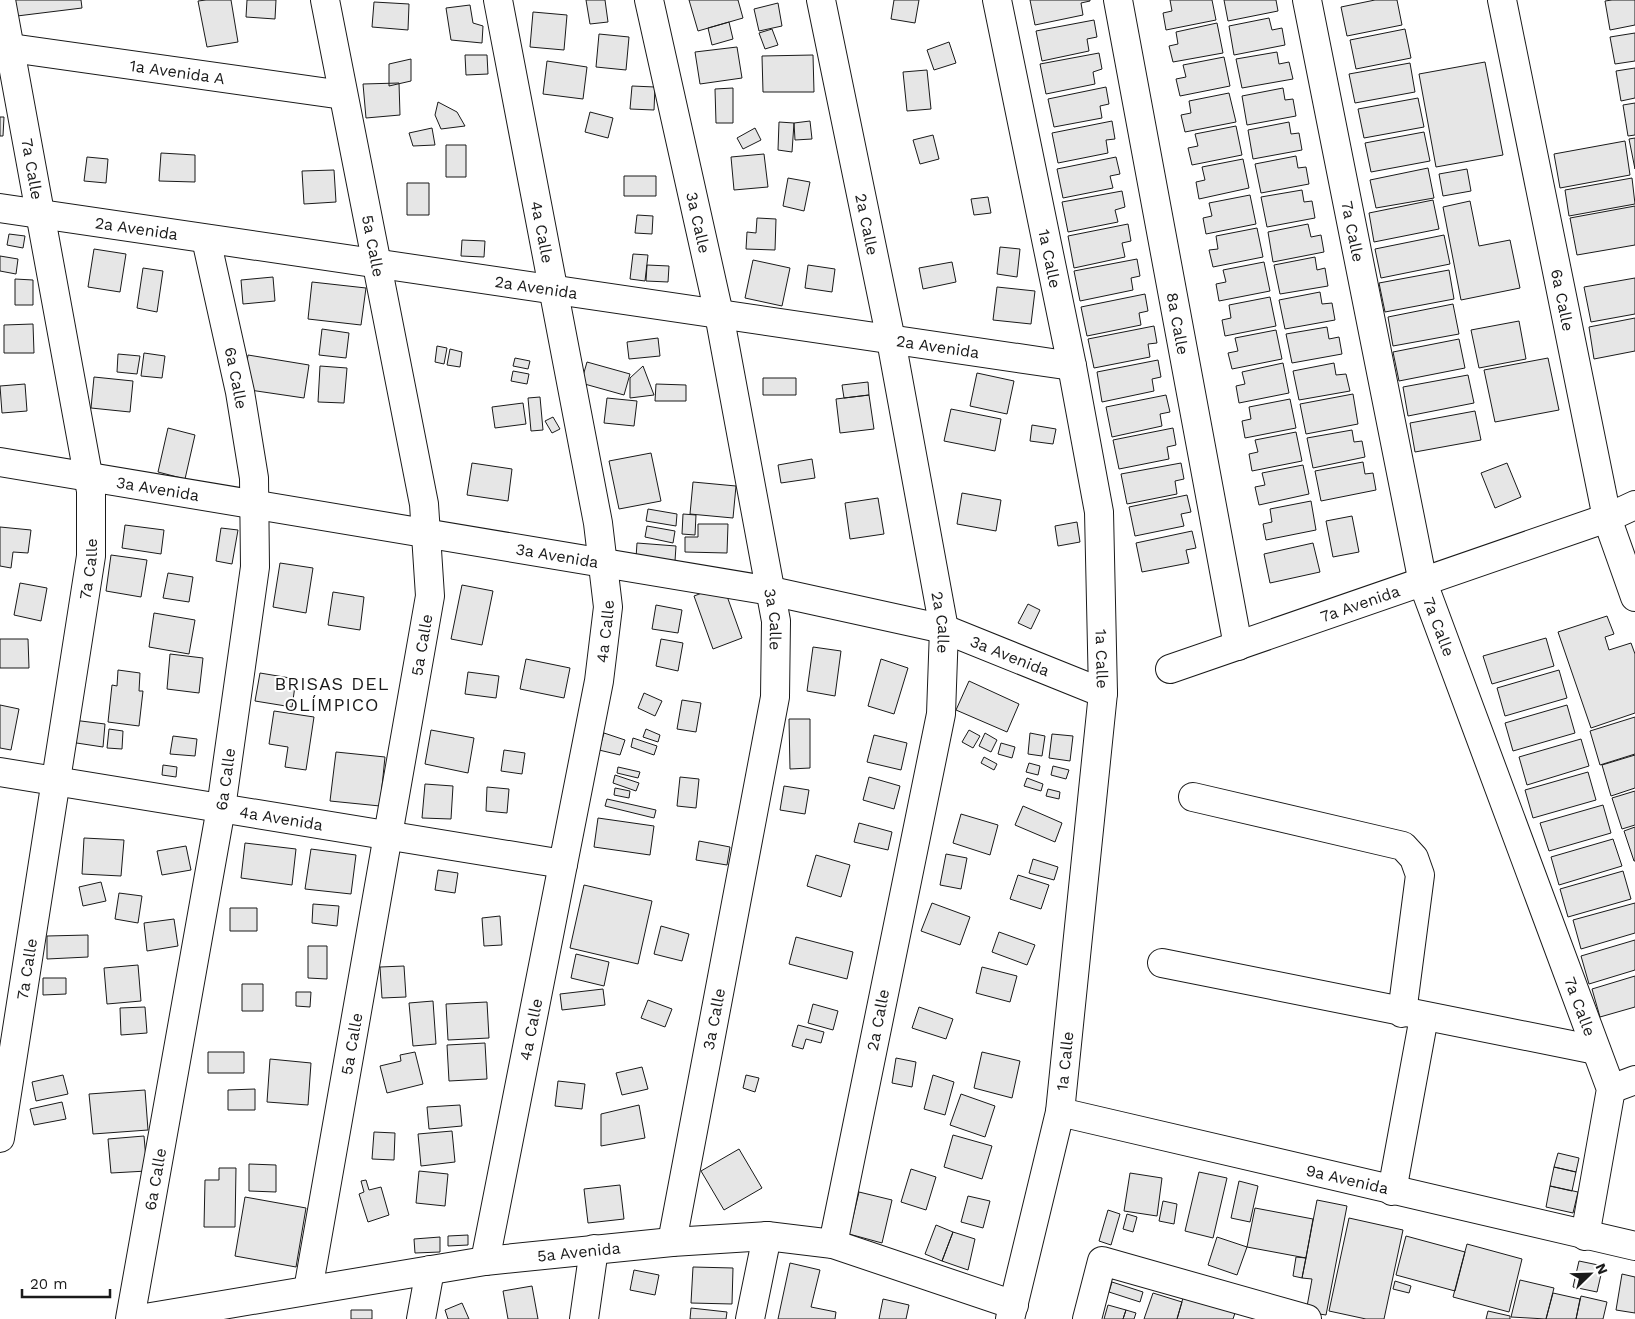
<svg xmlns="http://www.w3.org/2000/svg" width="1635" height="1319" font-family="'Work Sans',sans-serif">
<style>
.building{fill:#e6e6e6;stroke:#1a1a1a}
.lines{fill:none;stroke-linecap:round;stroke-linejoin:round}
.minor-casing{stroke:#1a1a1a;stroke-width:30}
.minor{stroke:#fff;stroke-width:28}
.labels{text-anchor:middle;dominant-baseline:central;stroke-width:4;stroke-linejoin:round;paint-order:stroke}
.street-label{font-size:16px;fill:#1a1a1a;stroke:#fff}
.neighbourhood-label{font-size:18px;letter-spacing:1px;fill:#1a1a1a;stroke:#fff}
</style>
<rect width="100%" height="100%" fill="#fff"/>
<path class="building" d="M15 0H81L82 8 17 16Z
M206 0H231L238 42 207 47 198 1Z
M247 0H276L275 19 246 17Z
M586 0H605L608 22 590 24Z
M689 0H738L743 18 698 31Z
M894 0H919L915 23 891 19Z
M1030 0H1090V1L1081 3 1083 15 1035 25Z
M1170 0H1212L1216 20 1166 30 1163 13 1172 11Z
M1224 0H1276L1278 11 1228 21Z
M1375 0H1397L1402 25 1347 36 1341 7Z
M1612 0H1635V25L1610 30 1605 1Z
M374 2 409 4 408 30 372 27Z
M778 3 782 26 759 31 754 9Z
M470 5 473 23 483 26 482 43 451 40 446 8Z
M533 12 567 15 564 50 530 47Z
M1269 18 1272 30 1282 28 1285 45 1234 55 1229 26Z
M1094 20 1097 37 1087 39 1089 51 1042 61 1036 31Z
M729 22 733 39 712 45 708 28Z
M1217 23 1223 53 1173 62 1169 46 1178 44 1176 32Z
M772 29 778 45 765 49 759 33Z
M1405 29 1411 58 1356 69 1350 40Z
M1635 33V61L1615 64 1610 37Z
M599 34 629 37 626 70 596 67Z
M949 42 956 63 934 70 927 50Z
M737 47 742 78 700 84 695 52Z
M1277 52 1279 64 1289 62 1293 79 1242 88 1236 59Z
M1099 53 1102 69 1093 72 1095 84 1046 94 1040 64Z
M465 55H487L488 74 466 75Z
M813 55 814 92H763L762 56Z
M1224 57 1230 86 1180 96 1176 79 1186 77 1183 65Z
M411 59V81L389 86V64Z
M547 61 587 67 583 99 543 94Z
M1485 62 1503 155 1436 167 1419 74Z
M1410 63 1415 92 1355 103 1349 74Z
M1635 68V98L1621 101 1616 71Z
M927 70 931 109 907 111 903 72Z
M399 83 400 115 366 118 363 84Z
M632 86 655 87 654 110 630 109Z
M1106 87 1109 104 1100 106 1102 118 1054 127 1048 99Z
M733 88V123H716L715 89Z
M1283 88 1285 100 1293 99 1296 116 1247 125 1242 96Z
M1229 93 1236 122 1185 132 1181 115 1191 113 1189 101Z
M1418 98 1424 127 1364 138 1358 109Z
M438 102 457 112 465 126 441 129 435 115Z
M1635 103V135L1628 136 1623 105Z
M590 112 613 118 608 138 585 132Z
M0 117H4L3 136H0Z
M810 121 812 139 795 140 794 123Z
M1112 121 1115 139 1106 140 1108 153 1058 163 1052 133Z
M779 122 794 123 792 152 778 150Z
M1289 122 1291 134 1299 133 1302 150 1253 159 1248 130Z
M1236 126 1242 155 1192 165 1188 148 1198 146 1195 134Z
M432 128 435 145 413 146 409 133Z
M755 128 761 140 743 149 737 138Z
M1424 132 1430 161 1371 172 1365 143Z
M933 135 939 159 920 164 913 140Z
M1635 138V169L1629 139Z
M1625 141 1630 175 1560 188 1554 154Z
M446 145H466V177H446Z
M161 153 195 155V182L159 181Z
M764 154 768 187 734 190 731 157Z
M1296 156 1298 168 1306 167 1309 184 1261 193 1255 164Z
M87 157 108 159 106 183 84 181Z
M1116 157 1120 174 1110 176 1113 188 1063 198 1057 169Z
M1243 159 1249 188 1199 199 1196 182 1205 180 1202 167Z
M1428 168 1434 198 1376 208 1370 180Z
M1467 169 1471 191 1443 196 1439 174Z
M334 170 336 202 304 204 302 171Z
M624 176H656V196H624Z
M788 178 810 182 804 211 783 206Z
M1632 178 1635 204 1569 216 1565 190Z
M407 183H429V215H407Z
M1302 190 1304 202 1312 201 1315 218 1267 227 1261 197Z
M1122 191 1125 207 1115 210 1118 222 1068 232 1062 202Z
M1250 195 1256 224 1206 234 1203 218 1212 216 1209 203Z
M988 197 991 213 974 215 971 199Z
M1433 200 1439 229 1374 242 1369 213Z
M1470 201 1479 246 1510 240 1520 288 1461 300 1443 207Z
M1635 206V245L1577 255 1570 218Z
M637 215 653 216 652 234 635 233Z
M757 218 776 219 775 250 746 249 747 232 756 233Z
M1128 224 1131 241 1122 243 1125 257 1074 268 1068 236Z
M1308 224 1311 237 1321 235 1324 252 1273 262 1268 232Z
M1257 228 1263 257 1213 267 1209 250 1218 249 1216 236Z
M9 234 25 236 23 248 7 245Z
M1444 235 1450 264 1381 278 1375 249Z
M462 240 485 241 484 257 461 256Z
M1000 247 1020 249 1017 277 997 274Z
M94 249 126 254 120 292 88 287Z
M633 254 648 255 645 281 630 279Z
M0 256 18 259 16 274 0 271Z
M1315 257 1317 270 1325 268 1328 286 1280 294 1274 265Z
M1137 259 1140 276 1131 278 1133 290 1080 301 1074 271Z
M753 260 790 268 782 306 745 298Z
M952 262 956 282 923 289 919 268Z
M1264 262 1270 291 1219 301 1216 284 1226 282 1223 270Z
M647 265 669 266 668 282 646 281Z
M808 265 835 269 832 292 805 288Z
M143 268 163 271 157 312 137 308Z
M1449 270 1454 299 1385 312 1379 283Z
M273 277 275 301 243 304 241 280Z
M1635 278V314L1591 322 1584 287Z
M15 279 33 280V305H15Z
M312 282 366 288 361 325 308 319Z
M997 287 1035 291 1031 324 993 320Z
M1320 292 1322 304 1332 303 1335 320 1285 329 1279 300Z
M1145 294 1148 311 1139 313 1141 325 1087 336 1081 307Z
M1270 297 1276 326 1225 336 1222 320 1231 318 1229 305Z
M1453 304 1459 334 1393 346 1388 317Z
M1635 318V351L1594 359 1589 327Z
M1519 321 1526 359 1479 368 1471 330Z
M33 324 34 353H4V325Z
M1154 326 1157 343 1148 344 1150 357 1094 368 1088 339Z
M1327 327 1329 339 1339 337 1342 354 1292 363 1286 334Z
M322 329 349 333 346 358 319 355Z
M1276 330 1282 359 1232 369 1228 353 1238 351 1235 338Z
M658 338 660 356 629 359 627 342Z
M1459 339 1465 368 1399 381 1393 352Z
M437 346 447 348 444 364 435 362Z
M450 349 462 352 460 367 447 365Z
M144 353 165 356 162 378 141 376Z
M118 354 140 356 137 374 117 372Z
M248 355 309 365 304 398 243 389Z
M515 358 530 361 528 369 513 366Z
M1548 358 1559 410 1495 422 1484 370Z
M1158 360 1161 377 1152 379 1154 391 1102 402 1097 372Z
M587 362 630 374 624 395 581 383Z
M1283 363 1289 393 1239 403 1236 386 1245 384 1242 372Z
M1334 363 1336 375 1346 374 1350 391 1299 400 1293 371Z
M320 366 347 368 344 403 318 402Z
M643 366 654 395 630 398V378Z
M513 371 529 374 527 384 511 381Z
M977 373 1014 381 1007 414 970 406Z
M1468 375 1474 403 1408 416 1403 387Z
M94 377 133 381 130 412 91 408Z
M763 378H796V395H763Z
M868 382 869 395 844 398 842 385Z
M25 384 27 411 2 413 0 386Z
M656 384 686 385V401H655Z
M1353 394 1358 424 1306 434 1300 404Z
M869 395 874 429 840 433 836 399Z
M1166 395 1170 412 1160 414 1162 426 1112 437 1106 407Z
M540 397 543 430 531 431 528 398Z
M607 398 637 401 634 426 604 423Z
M1290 399 1296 428 1245 438 1242 421 1251 419 1249 407Z
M523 403 526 424 495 428 492 407Z
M951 409 1001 419 995 451 944 441Z
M1475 411 1481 440 1415 452 1410 423Z
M553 417 560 429 552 433 545 421Z
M1032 425 1056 429 1053 444 1030 441Z
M168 428 195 435 185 479 158 472Z
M1173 428 1176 445 1167 447 1169 459 1119 469 1113 440Z
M1352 430 1354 442 1362 441 1365 457 1313 468 1307 438Z
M1296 432 1302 461 1252 471 1249 454 1258 452 1255 440Z
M651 453 661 501 619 509 609 461Z
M812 459 815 478 781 483 778 465Z
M1363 462 1365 474 1373 473 1376 490 1321 501 1315 471Z
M472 463 512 469 508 501 467 495Z
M1181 463 1184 479 1175 481 1177 494 1127 504 1121 474Z
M1507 463 1521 497 1495 508 1481 473Z
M1303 465 1309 494 1259 505 1255 487 1265 485 1262 473Z
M693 482 736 486 733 518 690 514Z
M962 493 1001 500 996 531 957 524Z
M1187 495 1191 512 1181 514 1184 526 1135 536 1129 507Z
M878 498 884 534 850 539 845 503Z
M1311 501 1316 530 1266 540 1263 524 1272 522 1270 509Z
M648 509 677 514 676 526 646 521Z
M683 514 696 515 695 535 682 534Z
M1352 516 1359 552 1333 557 1326 521Z
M1077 522 1080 542 1058 546 1055 526Z
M698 524H728L727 553 685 552V537H698Z
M125 525 164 530 161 554 122 548Z
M647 526 675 531 673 543 645 537Z
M0 527 31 530 28 553 13 552 11 568 0 566Z
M221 528 238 530 232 564 216 561Z
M1192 531 1196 548 1186 550 1189 563 1142 572 1136 543Z
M637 543 676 546 675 561 636 558Z
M1313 543 1320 572 1270 583 1264 554Z
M111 555 147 560 141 597 106 591Z
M280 563 313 568 306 613 273 607Z
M168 573 193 577 189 602 163 598Z
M20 583 47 588 41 621 14 615Z
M462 585 493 591 482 645 451 639Z
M723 585 742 638 713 649 694 596Z
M333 592 364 597 360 630 328 625Z
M1028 604 1040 610 1031 629 1018 623Z
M656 605 682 610 678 633 652 629Z
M154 613 195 620 189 654 149 647Z
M1607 616 1614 634 1605 637 1609 650 1631 643 1635 654V713L1591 728 1558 632Z
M1546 638 1554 666 1492 684 1483 656Z
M0 639H28L29 668H0Z
M661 639 683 643 678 671 656 666Z
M813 647 841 651 835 696 807 691Z
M170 654 203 658 199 693 167 689Z
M526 659 570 668 564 698 520 689Z
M881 659 908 668 894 714 868 706Z
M118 670 140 673 139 691H143L139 726 108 722 112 685 117 686Z
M1559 670 1567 698 1505 716 1497 688Z
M468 672 499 676 496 698 465 694Z
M260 673 296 679 292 707 255 701Z
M969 681 1019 704 1007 732 956 710Z
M644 693 662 701 655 716 638 708Z
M682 700 701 703 696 732 677 729Z
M0 705 19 709 11 750 0 748Z
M1567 705 1575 733 1513 751 1505 723Z
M274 711 314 717 306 770 285 767 288 747 269 744Z
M1635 717V754L1600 765 1590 731Z
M789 719H810V768L790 769Z
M73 720 105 724 103 747 70 742Z
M109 729 123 731 122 749 107 748Z
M646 729 660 735 658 742 643 737Z
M431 730 474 738 468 773 425 764Z
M969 730 980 736 973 748 962 742Z
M604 733 625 740 620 755 599 750Z
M985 733 997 740 991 752 979 746Z
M1030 733 1045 736 1042 756 1028 754Z
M1052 734 1073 736 1070 761 1049 758Z
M874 735 907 743 901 770 867 762Z
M173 736 197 739 195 756 170 754Z
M633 738 657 746 654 755 631 747Z
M1581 739 1589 766 1527 785 1519 757Z
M1001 743 1015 747 1012 758 998 754Z
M504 750 525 753 522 774 501 771Z
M336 752 385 757 380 806 330 801Z
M1635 755V788L1611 796 1602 765Z
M984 757 997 764 994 770 981 763Z
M1029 763 1040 766 1038 775 1026 772Z
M163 765 177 767 176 777 162 775Z
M1053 766 1069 770 1066 779 1051 775Z
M618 767 640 772 638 778 617 773Z
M1588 772 1596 800 1533 818 1525 790Z
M615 775 639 783 636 791 613 783Z
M680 777 699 779 696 808 677 806Z
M869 777 900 786 894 809 863 800Z
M1027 778 1043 784 1041 791 1024 786Z
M425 784 453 786 451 819 422 818Z
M784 786 809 790 805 814 780 810Z
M487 787 509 789 507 813 486 811Z
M615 788 630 791 629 798 614 795Z
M1048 789 1060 792 1059 799 1046 796Z
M1635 791V825L1622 829 1612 798Z
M607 799 656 810 654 818 605 806Z
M1603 805 1611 833 1549 851 1540 823Z
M1023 806 1062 823 1055 842 1015 825Z
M961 814 998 825 990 855 953 843Z
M598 818 654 826 650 855 594 847Z
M859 823 892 832 888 850 854 842Z
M1635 827V861H1634L1624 831Z
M84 838 124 840 121 876 82 874Z
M1613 839 1622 866 1559 885 1551 857Z
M699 841 730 847 727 865 696 860Z
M245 843 296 849 292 885 241 878Z
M186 846 191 870 162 875 157 851Z
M311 849 356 855 351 894 305 889Z
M946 854 967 858 961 889 940 885Z
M816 855 850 865 841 897 807 886Z
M1033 859 1058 867 1054 880 1029 873Z
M438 870 458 873 455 893 435 890Z
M1623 871 1631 899 1568 917 1560 889Z
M1018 875 1049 885 1041 909 1010 899Z
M101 882 106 901 83 906 79 887Z
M584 885 652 901 638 964 570 948Z
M119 893 142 896 138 923 115 919Z
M932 903 970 917 960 945 921 931Z
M1635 903V933L1581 949 1573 920Z
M313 904 339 906 337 926 312 923Z
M230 908H257V931H230Z
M500 916 502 945 484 946 482 918Z
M174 919 178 946 147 951 144 923Z
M661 926 689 934 682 961 654 954Z
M999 932 1035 945 1027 965 992 952Z
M88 935V957L47 959V936Z
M796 937 853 952 847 979 789 964Z
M1635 940V970L1589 984 1581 956Z
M308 946H327V979L308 978Z
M576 954 609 962 604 986 571 978Z
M138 965 141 1001 107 1004 104 968Z
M404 966 406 997 382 998 380 967Z
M982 967 1017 976 1010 1002 976 993Z
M1635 976V1007L1600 1017 1592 989Z
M43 978H66V994L43 995Z
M242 984H263V1011H242Z
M603 989 605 1005 562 1010 560 994Z
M296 992H311L310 1007 296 1006Z
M648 1000 672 1009 665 1027 641 1018Z
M433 1001 436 1044 413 1046 409 1003Z
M487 1002 489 1038 448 1040 446 1004Z
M813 1004 838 1011 833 1030 808 1023Z
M145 1007 147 1033 121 1035 120 1008Z
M919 1007 953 1019 946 1039 912 1028Z
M798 1025 824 1032 821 1043 806 1039 803 1049 792 1046Z
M485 1043 487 1079 449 1081 447 1045Z
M208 1052H244V1073H208Z
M415 1052 423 1084 387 1093 380 1066 401 1061 400 1055Z
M982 1052 1020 1061 1012 1098 974 1088Z
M896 1058 916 1062 912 1087 892 1083Z
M270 1059 311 1063 308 1105 267 1102Z
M642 1067 648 1089 622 1095 616 1073Z
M63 1075 68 1094 36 1101 32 1082Z
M746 1075 759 1078 755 1092 743 1088Z
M933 1075 954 1082 945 1115 924 1109Z
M558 1081 585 1084 582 1109 555 1106Z
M255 1089V1110H228V1090Z
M145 1090 148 1130 93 1134 89 1094Z
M961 1094 995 1106 985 1137 950 1125Z
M62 1102 66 1119 34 1125 30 1109Z
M460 1105 462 1126 429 1129 427 1107Z
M639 1105 645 1138 601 1146V1114Z
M452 1131 455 1162 421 1166 418 1134Z
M374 1132 395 1133 394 1160 372 1159Z
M953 1135 992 1146 982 1179 944 1167Z
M144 1136 147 1171 111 1173 108 1139Z
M739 1149 762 1188 724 1210 701 1171Z
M1558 1153 1579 1158 1576 1172 1554 1167Z
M249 1164 276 1165V1192L249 1191Z
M1554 1167 1576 1172 1572 1191 1550 1186Z
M219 1168H236L235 1227H204L205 1180H219Z
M911 1169 936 1177 926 1210 901 1202Z
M419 1171 448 1174 445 1206 416 1203Z
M1199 1172 1227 1178 1213 1238 1185 1231Z
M1130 1173 1162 1178 1157 1216 1124 1211Z
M366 1180 369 1190 381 1187 389 1215 368 1222 359 1194 364 1192 361 1181Z
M1239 1181 1258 1186 1250 1222 1231 1218Z
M620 1185 624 1219 588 1223 584 1189Z
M1550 1186 1578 1192 1573 1213 1546 1207Z
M859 1192 892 1200 882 1243 849 1234Z
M968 1196 990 1201 983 1228 961 1222Z
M245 1197 306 1208 296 1267 235 1256Z
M1317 1200 1347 1206 1326 1315 1306 1312 1312 1279 1302 1278Z
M1163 1201 1177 1204 1174 1224 1159 1221Z
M1255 1208 1313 1219 1306 1258 1247 1247Z
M1108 1210 1120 1214 1111 1245 1099 1241Z
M1127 1214 1137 1217 1133 1232 1123 1229Z
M1349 1218 1403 1230 1384 1319H1366L1329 1311Z
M936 1225 953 1232 942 1261 925 1254Z
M953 1232 975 1239 968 1270 942 1261Z
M468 1235V1245L448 1246V1236Z
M1406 1236 1465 1252 1455 1291 1396 1275Z
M440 1237V1252L415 1253 414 1239Z
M1217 1237 1247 1247 1237 1275 1208 1265Z
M1467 1244 1522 1259 1509 1312 1453 1297Z
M1296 1257 1306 1258 1302 1278 1293 1276Z
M1579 1261 1603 1266 1597 1292 1573 1287Z
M790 1263 820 1270 811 1307 836 1312 835 1319H778Z
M693 1267 733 1268 732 1304 691 1303Z
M634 1270 659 1275 655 1295 630 1290Z
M1622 1274 1635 1277V1313L1616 1310Z
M1520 1280 1554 1288 1546 1319 1511 1317Z
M1395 1281 1411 1286 1409 1293 1393 1289Z
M1112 1282 1143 1292 1140 1302 1109 1292Z
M532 1286 538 1319H508L503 1291Z
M1153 1293 1182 1302 1177 1319H1144Z
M1553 1293 1580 1299 1576 1319H1546Z
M1581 1296 1607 1302 1603 1319H1576Z
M1183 1298 1235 1313 1233 1319H1177Z
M883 1299 909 1305 906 1319H879Z
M462 1303 469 1319H448L445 1310Z
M1108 1305 1126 1310 1123 1319H1104Z
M691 1308 727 1312 726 1319H690Z
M351 1310H372V1319H351Z
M1126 1310 1136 1313 1134 1319H1123Z
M1488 1311 1510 1316V1319H1486Z"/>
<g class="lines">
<g class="minor-casing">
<g id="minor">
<path id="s1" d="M649 0 719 314 776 621 775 697 672 1242"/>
<path id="s2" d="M821 0 891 340 944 629 941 714 833 1244"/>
<path id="s3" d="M997 0 1072 366 1099 512 1103 693 1060 1112 1010 1319"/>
<path id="s4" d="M1118 0 1238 646"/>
<path id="s5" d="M1307 0 1423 583 1611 1089 1585 1236"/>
<path id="s6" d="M1502 0 1607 518 1635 597"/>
<path id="s7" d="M11 48 343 95"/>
<path id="s8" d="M0 208 1072 366"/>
<path id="s9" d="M0 462 771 591 944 629 1103 693"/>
<path id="s10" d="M1170 669 1607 518 1635 505"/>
<path id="s11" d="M0 772 563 864"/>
<path d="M1193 797 1403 846 1414 858 1420 875 1402 1013"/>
<path d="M1162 963 1596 1050"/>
<path d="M1611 1089 1635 1080"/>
<path id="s12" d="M1060 1112 1635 1246"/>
<path id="s13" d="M0 1138 91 556V491L1 0"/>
<path d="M1392 1191 1424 1017"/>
<path id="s14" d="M485 1261 599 681 608 607 598 523 498 0"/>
<path id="s15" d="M308 1290 430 596 424 504 325 0"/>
<path id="s16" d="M130 1319 221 808 255 567 254 478 240 392 206 239"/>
<path id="s17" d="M139 1319 485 1261 672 1242 767 1236 833 1244 1014 1305"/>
<path d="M421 1319 430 1270"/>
<path d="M584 1319 594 1249"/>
<path d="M750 1319 767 1236"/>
<path d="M1087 1319 1102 1261 1307 1319"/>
</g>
</g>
<use href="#minor" class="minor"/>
</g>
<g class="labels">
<g class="street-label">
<text stroke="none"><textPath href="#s7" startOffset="168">1a Avenida A</textPath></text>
<text transform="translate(32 169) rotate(80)">7a Calle</text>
<text stroke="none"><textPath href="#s1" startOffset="228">3a Calle</textPath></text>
<text stroke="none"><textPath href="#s2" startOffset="229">2a Calle</textPath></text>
<text stroke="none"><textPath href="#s8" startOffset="138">2a Avenida</textPath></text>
<text transform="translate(542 232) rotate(79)">4a Calle</text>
<text stroke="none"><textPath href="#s5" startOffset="236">7a Calle</textPath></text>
<text transform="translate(373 246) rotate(79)">5a Calle</text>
<text stroke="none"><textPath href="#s3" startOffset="264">1a Calle</textPath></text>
<text stroke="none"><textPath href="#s8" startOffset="542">2a Avenida</textPath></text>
<text stroke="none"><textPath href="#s6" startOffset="306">6a Calle</textPath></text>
<text stroke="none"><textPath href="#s4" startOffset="329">8a Calle</textPath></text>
<text stroke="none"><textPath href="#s8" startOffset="948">2a Avenida</textPath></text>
<text transform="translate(236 378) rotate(79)">6a Calle</text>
<text stroke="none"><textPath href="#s9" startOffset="160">3a Avenida</textPath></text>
<text stroke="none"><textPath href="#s9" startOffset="565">3a Avenida</textPath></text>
<text stroke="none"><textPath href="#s13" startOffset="576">7a Calle</textPath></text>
<text stroke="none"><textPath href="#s10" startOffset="201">7a Avenida</textPath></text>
<text stroke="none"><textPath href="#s1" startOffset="632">3a Calle</textPath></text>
<text stroke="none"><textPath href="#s2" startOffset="634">2a Calle</textPath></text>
<text stroke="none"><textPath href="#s5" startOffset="641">7a Calle</textPath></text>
<text stroke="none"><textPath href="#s14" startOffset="641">4a Calle</textPath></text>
<text stroke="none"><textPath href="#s15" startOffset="655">5a Calle</textPath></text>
<text stroke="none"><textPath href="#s9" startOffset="1030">3a Avenida</textPath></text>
<text stroke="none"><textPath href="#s3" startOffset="669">1a Calle</textPath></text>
<text stroke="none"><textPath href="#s16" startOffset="548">6a Calle</textPath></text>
<text stroke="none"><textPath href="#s11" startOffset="285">4a Avenida</textPath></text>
<text stroke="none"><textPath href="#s13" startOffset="171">7a Calle</textPath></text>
<text stroke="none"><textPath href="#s5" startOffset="1046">7a Calle</textPath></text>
<text transform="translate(714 1019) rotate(-79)">3a Calle</text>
<text transform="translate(878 1020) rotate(-79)">2a Calle</text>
<text stroke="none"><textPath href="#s14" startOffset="236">4a Calle</textPath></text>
<text stroke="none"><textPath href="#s15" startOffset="250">5a Calle</textPath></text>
<text transform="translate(1065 1061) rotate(-84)">1a Calle</text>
<text stroke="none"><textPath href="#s16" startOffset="142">6a Calle</textPath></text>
<text stroke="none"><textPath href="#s12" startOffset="295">9a Avenida</textPath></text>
<text stroke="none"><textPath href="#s17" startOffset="445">5a Avenida</textPath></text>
</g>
<g class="neighbourhood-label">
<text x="332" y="683">BRISAS DEL<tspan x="332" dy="21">OLÍMPICO</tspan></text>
</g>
</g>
<g transform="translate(1590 1274) rotate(67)" stroke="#ffffff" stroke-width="4" paint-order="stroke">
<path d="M0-4L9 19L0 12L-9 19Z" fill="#1a1a1a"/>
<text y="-8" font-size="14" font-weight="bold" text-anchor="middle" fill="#1a1a1a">N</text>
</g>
<path d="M22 1289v8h88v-8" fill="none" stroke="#1a1a1a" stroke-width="2.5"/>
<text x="30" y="1289" font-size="15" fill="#1a1a1a" stroke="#ffffff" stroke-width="4" paint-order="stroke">20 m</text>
</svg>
